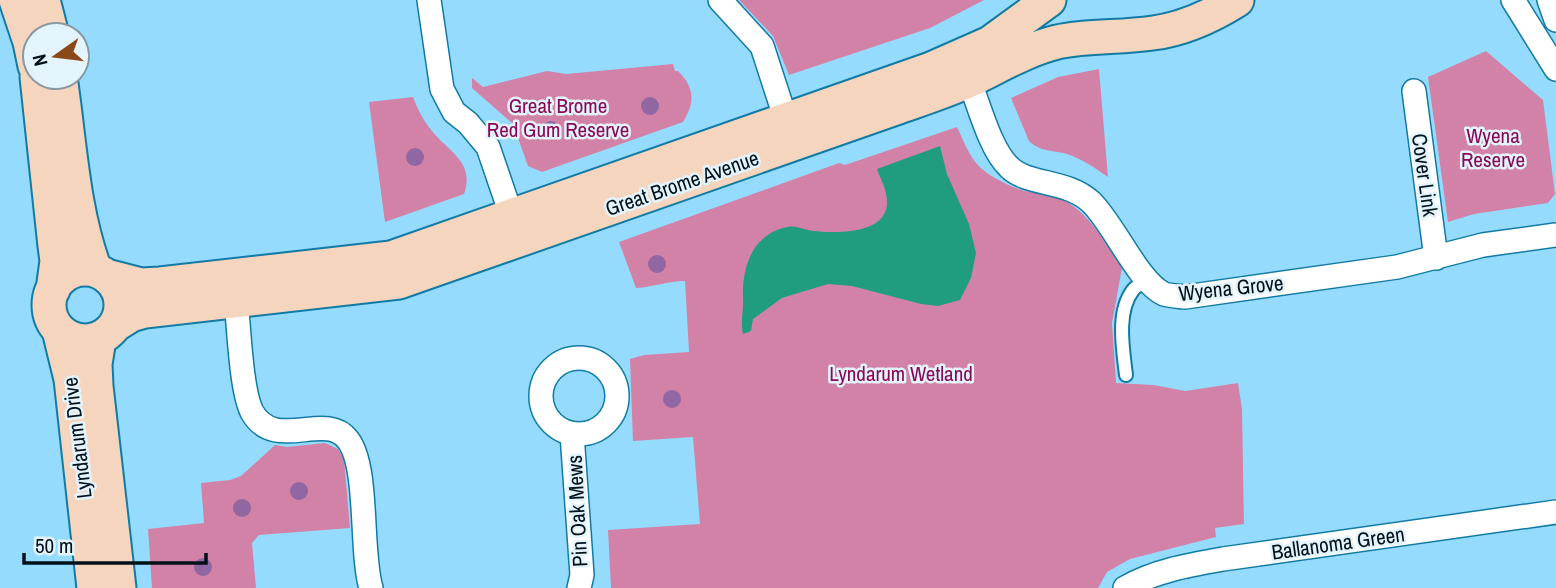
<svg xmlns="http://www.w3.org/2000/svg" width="1556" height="588" font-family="'Archivo Narrow',sans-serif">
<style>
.green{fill:#d382a7}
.water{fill:#209c7e}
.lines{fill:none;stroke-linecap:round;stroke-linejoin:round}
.lane-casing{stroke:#127ba4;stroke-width:16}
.street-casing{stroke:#127ba4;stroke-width:26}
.secondary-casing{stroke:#127ba4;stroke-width:37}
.lane{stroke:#fff;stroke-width:12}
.street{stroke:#fff;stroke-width:23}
.secondary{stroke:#f5d5bd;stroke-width:33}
.tree{fill:#9066a3}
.labels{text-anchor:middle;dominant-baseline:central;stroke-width:5;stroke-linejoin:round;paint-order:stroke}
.park-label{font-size:21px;fill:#8c0758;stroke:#e3f4fd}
.street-label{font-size:21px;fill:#01111a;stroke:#e3f4fd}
</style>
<rect width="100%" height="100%" fill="#95dbfe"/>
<path class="green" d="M739 0H984L930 28 789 75 773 36Z
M1486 51 1543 100 1555 194 1548 203 1474 214 1448 222 1428 77Z
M673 64 675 71H678C695 88 695 102 683 122L542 172 528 166 513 124 472 88V78L483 87 547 71 566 74Z
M1099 69 1108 177C1095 168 1082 159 1067 154 1053 150 1040 152 1029 141L1011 98 1058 77Z
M413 97C418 110 423 120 432 131 449 152 475 162 464 194L385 222 369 102Z
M957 127C963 139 969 156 978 165 986 175 1013 188 1025 191 1040 194 1053 194 1067 202 1092 217 1106 244 1122 268L1112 323 1116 383 1154 385 1185 391 1238 383 1242 409 1244 524 1215 528 1216 537 1130 559 1107 572 1098 588H611L608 530 700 524 693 437 633 441 630 359 644 355 689 352 685 281C668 281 653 287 636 288L619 242 839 163 845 165Z
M325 443 338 449 344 459 350 528 259 535 252 543 256 588H152L148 529 204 523 201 483 230 480 241 476 275 445 287 447Z"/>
<path class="water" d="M940 146 947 174 969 224 976 253 971 278 960 300 938 306 921 304 852 286 828 284 782 298 753 319 751 331 743 334C740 321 744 310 743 297 742 266 753 234 787 227 795 225 805 230 813 231 834 233 884 235 887 205 888 192 881 180 877 169Z"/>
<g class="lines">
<g class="lane-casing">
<path id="lane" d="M1126 375C1123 349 1116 312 1133 290 1136 286 1143 283 1147 280"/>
</g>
<g class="street-casing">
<path id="street" d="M429 0 442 89 454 112 468 123 488 147 512 217
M720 0 762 46 786 120
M1513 0 1556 69
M1549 0 1556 20
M969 80C979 105 990 149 1009 167 1028 186 1066 179 1091 202 1114 224 1138 282 1164 294 1170 296 1178 296 1185 297L1397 267 1483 245 1556 235
M1414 91 1436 258
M236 301C239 327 241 391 252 412 275 453 326 410 348 440 369 467 360 551 371 588
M541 396a38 38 0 1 1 76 0a38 38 0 1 1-76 0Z
M572 434 582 575 579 588
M1125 588C1154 571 1189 565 1223 559L1556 512"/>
</g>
<g class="secondary-casing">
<path id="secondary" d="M16 0 30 42 35 66
M43 0 52 35
M37 77 55 246 57 261 53 290
M60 77C70 142 72 208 95 270
M49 305a36 36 0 1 1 72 0a36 36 0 1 1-72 0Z
M106 276 141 285 160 284 391 258 931 69 990 43 1049 0
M115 325 131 315 145 311 399 282 893 109C918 100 944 92 968 81 998 67 1025 50 1057 42 1089 35 1121 38 1153 33 1184 29 1210 17 1237 0
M59 330 71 379 94 588
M99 339 95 364 96 386 119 588"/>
</g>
<use href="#lane" class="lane"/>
<use href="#street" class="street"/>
<use href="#secondary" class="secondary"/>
</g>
<g class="tree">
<circle cx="650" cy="106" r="9"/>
<circle cx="551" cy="130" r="9"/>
<circle cx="415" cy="157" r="9"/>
<circle cx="657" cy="264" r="9"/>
<circle cx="672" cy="399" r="9"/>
<circle cx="299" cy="491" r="9"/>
<circle cx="242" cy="508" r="9"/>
<circle cx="203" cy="567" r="9"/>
</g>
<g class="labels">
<g class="park-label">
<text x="558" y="105">Great Brome<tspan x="558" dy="24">Red Gum Reserve</tspan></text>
<text x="1493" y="135">Wyena<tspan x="1493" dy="24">Reserve</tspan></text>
<text x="901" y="373">Lyndarum Wetland</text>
</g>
<g class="street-label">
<text transform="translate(1425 175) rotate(82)">Cover Link</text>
<text transform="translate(682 183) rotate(-19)">Great Brome Avenue</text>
<text transform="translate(1231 288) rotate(-6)">Wyena Grove</text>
<text transform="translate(77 438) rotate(-97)">Lyndarum Drive</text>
<text transform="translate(577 511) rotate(-93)">Pin Oak Mews</text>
<text transform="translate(1338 543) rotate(-8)">Ballanoma Green</text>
</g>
</g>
<g transform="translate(56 56) rotate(256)"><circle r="33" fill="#e3f4fd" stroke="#8999a2" stroke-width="2"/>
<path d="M0-5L12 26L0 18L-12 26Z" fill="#8b4819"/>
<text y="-10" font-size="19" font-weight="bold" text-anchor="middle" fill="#01111a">N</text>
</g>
<path d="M24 553v10h182v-10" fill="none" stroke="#01111a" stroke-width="3.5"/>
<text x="35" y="553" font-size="21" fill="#01111a" stroke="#e3f4fd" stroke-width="5" paint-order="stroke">50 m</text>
</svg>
